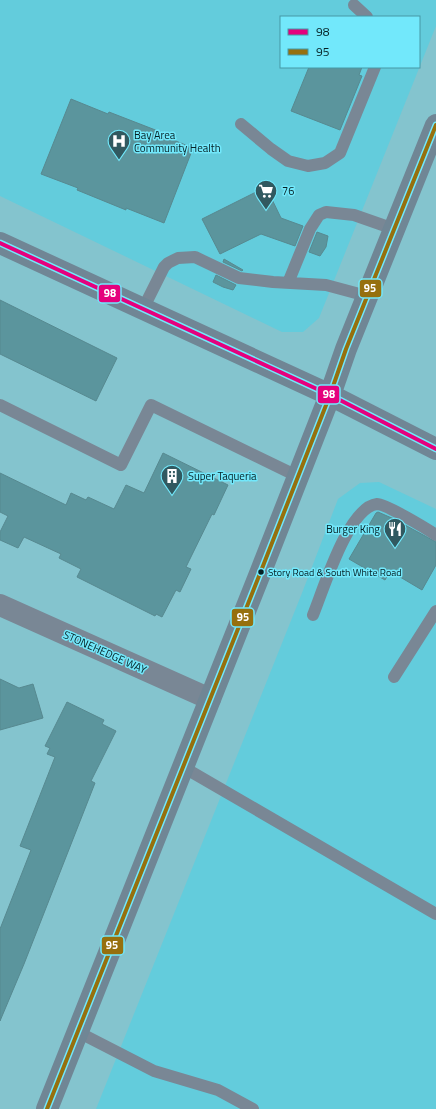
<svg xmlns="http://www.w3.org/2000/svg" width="436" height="1109" font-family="'Titillium Web',sans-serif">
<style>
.built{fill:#63ccdc;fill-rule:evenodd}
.building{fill:#5b959d;stroke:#578990}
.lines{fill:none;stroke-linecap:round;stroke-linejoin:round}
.lane{stroke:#798795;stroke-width:12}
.street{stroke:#798795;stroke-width:22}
.secondary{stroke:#708695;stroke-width:22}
.bus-1-casing{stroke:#72e8fb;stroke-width:7}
.bus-2-casing{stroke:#72e8fb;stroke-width:7}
.bus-1{stroke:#e5007d;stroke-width:4}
.bus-2{stroke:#96700e;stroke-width:4}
.bus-dot{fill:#052024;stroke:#72e8fb;stroke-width:1.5}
.labels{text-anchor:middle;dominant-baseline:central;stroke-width:3;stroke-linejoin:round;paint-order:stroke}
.bus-label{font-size:10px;fill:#052024;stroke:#72e8fb;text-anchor:start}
.poi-label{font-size:11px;fill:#052024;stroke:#72e8fb;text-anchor:start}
.street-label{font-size:11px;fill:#052024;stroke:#72e8fb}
.line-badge{stroke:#72e8fb;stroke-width:1.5}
.badge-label{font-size:11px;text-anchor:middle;font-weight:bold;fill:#fff}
</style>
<rect width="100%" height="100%" fill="#84c4ce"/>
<path class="built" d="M0 0H436V26L319 318 303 332H282L0 196ZM281 17H419V67H281Z
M379 482 436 509V1109H96L302 593 338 499 360 483Z"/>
<path class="building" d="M309 67H362L359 75 362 76 340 130 291 111Z
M71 99 108 114 109 112 158 131 156 133 193 148 164 223 126 208V210L77 190 78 188 41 174Z
M266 187 281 218 303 226 295 246 261 234 220 254 202 219Z
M317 232 328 236 326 247 320 256 309 252Z
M224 259 243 270 242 271 223 262Z
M216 275 236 285 233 290 223 287 213 282Z
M0 300 117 358 96 401 0 354Z
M163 453 228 485 214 515 212 514 186 567 191 569 180 592 176 590 162 617 156 614 155 616 77 577 81 569 59 558 61 554 24 537 18 548 0 540V532L8 516 0 512V473L66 505 71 493 86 500 88 497 114 509 126 485 144 493Z
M378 512 394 519 436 542V565L422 590 390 571 385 580 349 559 376 513Z
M0 679 19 688 33 684 43 718 0 730Z
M67 702 104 720 102 724 116 731 91 781 95 783 24 964 0 1021V929L31 850 20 846 55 757 47 754 50 748 45 746Z"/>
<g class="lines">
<path class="lane" d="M354 5 367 17
M241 124 271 149 288 161 308 166 325 163 340 153 375 67
M288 283 310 229 319 215 326 212 354 215 394 229
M143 309 164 267 168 263 178 258 195 257 239 278 273 282 326 285 367 296
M0 405 121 465 151 405 297 476
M313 615C323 591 348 507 377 504 386 504 427 529 436 535
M394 677 436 611
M183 767 436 914
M78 1032 154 1071 218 1090 253 1109"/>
<path class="street" d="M0 605 210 699"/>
<path class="secondary" d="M0 243 330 395 436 449
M47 1109 261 571 330 395 346 349 436 125"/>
<g class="bus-1-casing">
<path id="bus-1" d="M0 243 330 395 436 449"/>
</g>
<g class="bus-2-casing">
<path id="bus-2" d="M47 1109 261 571 330 395 346 349 436 125"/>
</g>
<use href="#bus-1" class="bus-1"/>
<use href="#bus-2" class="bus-2"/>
</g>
<defs>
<g id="hospital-pin" transform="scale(1.15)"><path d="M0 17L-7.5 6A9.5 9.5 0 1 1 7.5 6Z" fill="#315960" stroke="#72e8fb"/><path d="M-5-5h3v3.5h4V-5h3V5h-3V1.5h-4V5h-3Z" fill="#fff"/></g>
<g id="supermarket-pin" transform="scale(1.15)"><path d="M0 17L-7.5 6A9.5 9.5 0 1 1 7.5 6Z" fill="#315960" stroke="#72e8fb"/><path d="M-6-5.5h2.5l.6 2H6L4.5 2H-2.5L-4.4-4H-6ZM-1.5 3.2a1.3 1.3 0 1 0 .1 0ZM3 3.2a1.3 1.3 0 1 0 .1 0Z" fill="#fff"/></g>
<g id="building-pin" transform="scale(1.15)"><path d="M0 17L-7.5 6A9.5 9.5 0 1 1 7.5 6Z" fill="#315960" stroke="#72e8fb"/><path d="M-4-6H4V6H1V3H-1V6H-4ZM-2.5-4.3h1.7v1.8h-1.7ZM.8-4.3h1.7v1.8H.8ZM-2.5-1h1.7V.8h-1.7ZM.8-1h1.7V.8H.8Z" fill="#fff"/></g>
<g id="restaurant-pin" transform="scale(1.15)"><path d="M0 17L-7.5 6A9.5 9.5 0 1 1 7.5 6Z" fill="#315960" stroke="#72e8fb"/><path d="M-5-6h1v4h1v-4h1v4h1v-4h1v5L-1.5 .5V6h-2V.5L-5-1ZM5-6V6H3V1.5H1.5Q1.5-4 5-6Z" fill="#fff"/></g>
</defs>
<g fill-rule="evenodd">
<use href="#hospital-pin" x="119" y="141"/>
<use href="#supermarket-pin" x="266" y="191"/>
<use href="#building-pin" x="172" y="476"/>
<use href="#restaurant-pin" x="395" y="529"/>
</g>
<circle class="bus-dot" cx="261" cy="572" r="3.5"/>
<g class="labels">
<g class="bus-label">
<text x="268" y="572">Story Road &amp; South White Road</text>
</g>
<g class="poi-label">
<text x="134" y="135">Bay Area<tspan x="134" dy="13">Community Health</tspan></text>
<text x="282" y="191">76</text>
<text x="188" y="476">Super Taqueria</text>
<text x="380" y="529" text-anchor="end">Burger King</text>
</g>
<g class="street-label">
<text transform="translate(105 652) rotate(24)">STONEHEDGE WAY</text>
</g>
</g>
<g class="line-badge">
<rect x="359" y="279" width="23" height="19" rx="4" fill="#96700e"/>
<rect x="98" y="284" width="23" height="19" rx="4" fill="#e5007d"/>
<rect x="317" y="385" width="23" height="19" rx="4" fill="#e5007d"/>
<rect x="231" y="608" width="23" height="19" rx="4" fill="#96700e"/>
<rect x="101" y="936" width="23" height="19" rx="4" fill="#96700e"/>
</g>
<g class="badge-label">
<text x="370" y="292">95</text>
<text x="110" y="297">98</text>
<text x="329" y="398">98</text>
<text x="243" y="621">95</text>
<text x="112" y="949">95</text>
</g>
<rect x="280" y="16" width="140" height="52" fill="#72e8fb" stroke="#4698a5"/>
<rect x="288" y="29" width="20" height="6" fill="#e5007d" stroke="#4698a5"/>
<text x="316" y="36" font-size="12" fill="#052024">98</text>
<rect x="288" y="49" width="20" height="6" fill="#96700e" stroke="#4698a5"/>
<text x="316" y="56" font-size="12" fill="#052024">95</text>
</svg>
